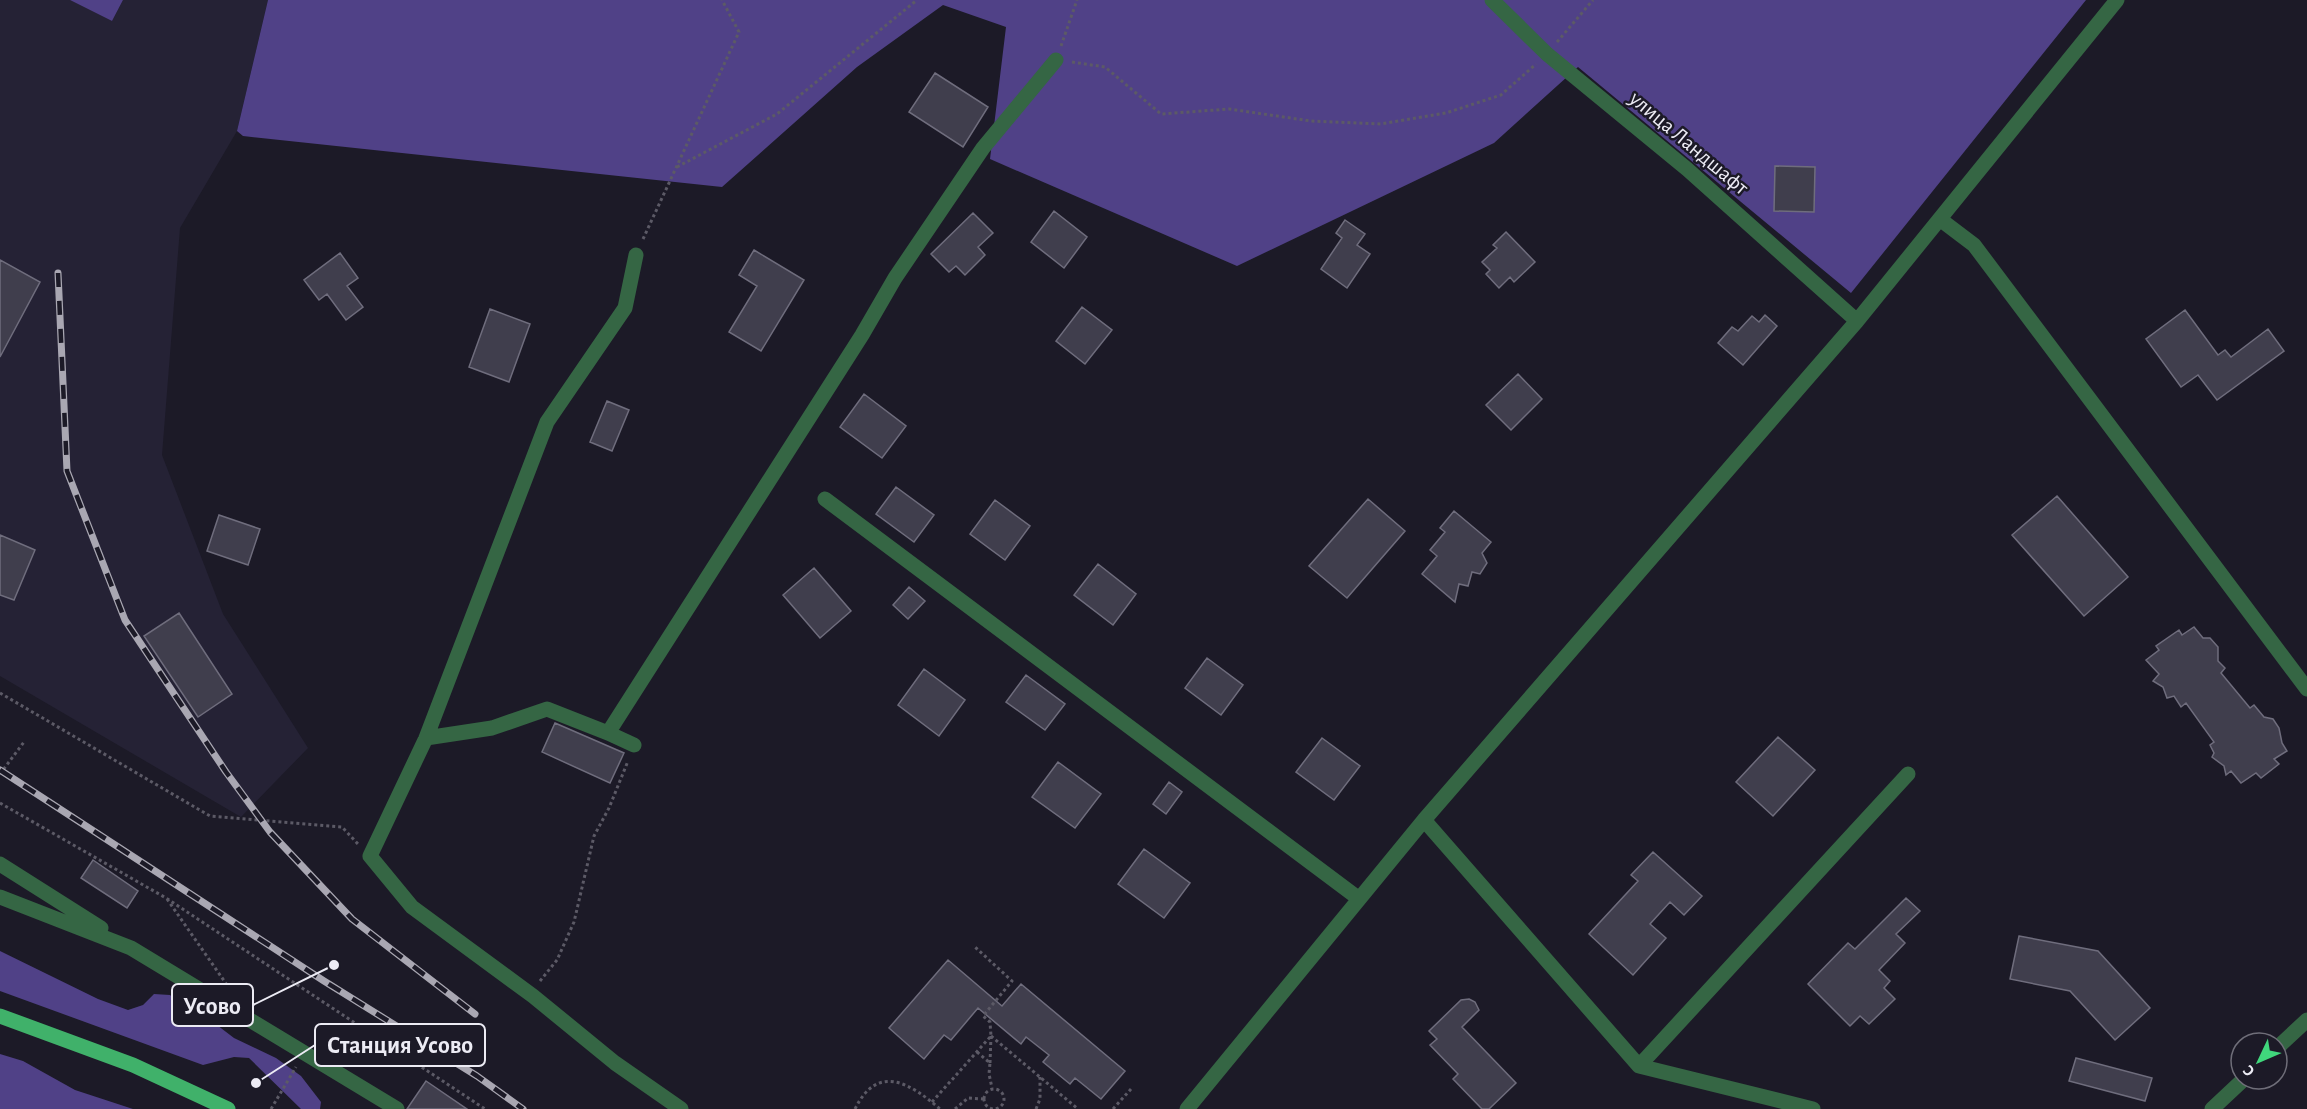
<svg xmlns="http://www.w3.org/2000/svg" width="2307" height="1109" font-family="'Alegreya Sans',sans-serif">
<style>
.built{fill:#252235}
.forest{fill:#504187}
.building{fill:#403e4d;stroke:#6f6d7d;stroke-width:1.5}
.lines{fill:none;stroke-linecap:round;stroke-linejoin:round}
.path{stroke:#5c5a66;stroke-width:3;stroke-dasharray:3 3;stroke-linecap:butt}
.minor{stroke:#356644;stroke-width:15}
.major{stroke:#40b16a;stroke-width:15}
.rail-casing{stroke:#a9a7b2;stroke-width:7}
.rail{stroke:#1c1a27;stroke-width:4.5;stroke-dasharray:14;stroke-linecap:butt}
.labels{text-anchor:middle;dominant-baseline:central;stroke-width:5;stroke-linejoin:round;paint-order:stroke}
.street-label{font-size:22px;fill:#ecebf4;stroke:#1c1a27}
.leader{fill:none;stroke:#ecebf4;stroke-width:2}
.callout-dot{fill:#ecebf4;stroke:#1c1a27;stroke-width:2}
.callout{fill:#1c1a27;stroke:#ecebf4;stroke-width:2}
.callout-label{font-size:24px;text-anchor:middle;font-weight:bold;fill:#ecebf4}
</style>
<rect width="100%" height="100%" fill="#1c1a27"/>
<path class="built" d="M0 0H70L112 21 123 0H268L237 131 180 228 162 455 223 614 308 748 241 817 0 676Z"/>
<path class="forest" d="M70 0H123L112 21Z
M268 0H2086L1851 293 1578 67 1494 143 1237 266 990 159 1006 27 943 5 857 67 722 187 243 136 237 131Z
M0 951 98 999 128 1010 143 1005 154 994 170 995 182 1006 209 1019 234 1038 276 1058 301 1076 321 1102 320 1109H301L249 1058 234 1057 203 1065 0 991Z
M0 1054 23 1061 75 1090 133 1109H0Z"/>
<path class="building" d="M935 73 988 107 963 147 909 112Z
M1775 166 1815 167 1814 212 1774 211Z
M1054 211 1087 237 1064 268 1031 242Z
M973 213 993 233 978 247 985 255 965 275 956 266 949 272 931 254Z
M1345 220 1365 234 1357 245 1370 254 1347 288 1321 269 1342 238 1336 233Z
M1506 232 1535 262 1514 282 1510 277 1499 288 1486 274 1490 270 1482 262 1497 248 1493 245Z
M754 250 804 280 761 351 729 332 757 286 739 275Z
M340 253 358 278 347 286 363 307 346 320 327 294 319 300 304 280Z
M0 260 40 282 0 357Z
M1082 307 1112 330 1085 364 1056 341Z
M490 309 530 324 509 382 469 367Z
M2185 310 2218 355 2225 350 2231 357 2268 329 2284 351 2217 400 2198 375 2181 387 2146 339Z
M1765 315 1777 326 1743 365 1718 343 1732 327 1738 331 1752 316 1759 322Z
M1518 374 1542 399 1511 430 1486 405Z
M864 394 906 426 882 458 840 427Z
M607 401 629 410 612 451 590 442Z
M896 487 934 515 914 542 876 514Z
M2057 496 2128 577 2084 616 2012 535Z
M1368 499 1405 531 1347 598 1309 566Z
M995 500 1030 526 1005 560 970 534Z
M1454 511 1491 542 1482 553 1487 563 1480 574 1472 572 1468 586 1459 584 1455 602 1422 574 1437 556 1430 550 1445 532 1440 528Z
M219 515 260 529 248 565 207 551Z
M0 535 35 550 14 600 0 595Z
M1098 564 1136 594 1113 625 1074 595Z
M814 568 851 611 820 638 783 595Z
M909 587 925 601 908 619 893 605Z
M179 613 232 694 198 717 144 636Z
M2194 627 2203 638H2210L2218 647V661L2225 668 2221 673 2250 708 2254 705 2264 717 2273 719 2279 728 2282 743 2287 751 2274 759 2279 764 2261 778 2256 773 2241 783 2231 771 2226 775 2224 766 2212 757 2214 753 2210 745 2214 742 2186 703 2181 707 2174 696 2167 698 2163 687 2153 681 2159 674 2146 660 2159 650 2156 646 2179 630 2182 635Z
M1207 658 1243 685 1221 715 1185 688Z
M924 669 965 700 939 736 898 705Z
M1026 675 1065 704 1045 730 1006 702Z
M555 723 624 753 610 783 542 752Z
M1778 737 1815 770 1773 816 1736 782Z
M1322 738 1360 766 1334 800 1296 772Z
M1058 762 1101 794 1075 828 1032 797Z
M1169 782 1182 792 1166 814 1153 804Z
M1144 849 1190 883 1164 918 1118 884Z
M1653 852 1702 896 1684 915 1670 902 1650 924 1666 938 1633 975 1589 934 1638 881 1631 875Z
M93 860 138 891 127 908 81 878Z
M1906 898 1920 911 1896 934 1905 943 1879 970 1890 981 1884 988 1895 999 1869 1024 1860 1016 1850 1026 1808 984 1848 943 1855 949Z
M2019 936 2098 951 2150 1008 2115 1040 2070 991 2010 979Z
M948 960 1002 1006 1021 984 1125 1071 1101 1099 1075 1078 1070 1084 1043 1062 1049 1055 1026 1037 1021 1044 978 1008 951 1040 944 1035 924 1059 889 1028Z
M1469 999 1475 1002 1479 1010 1462 1027 1516 1083 1489 1109H1482L1453 1079 1458 1074 1430 1045 1437 1039 1429 1031 1461 1000Z
M2076 1058 2152 1078 2145 1101 2069 1081Z
M426 1081 467 1109H407Z"/>
<g class="lines">
<path class="path" d="M1557 42 1593 0
M1061 46 1077 0
M1072 62 1105 67 1161 114 1229 109 1311 121 1381 124 1446 113 1501 95 1536 64
M677 167 777 114 917 0
M643 239 739 32 722 0
M0 693 210 816 342 827 358 844
M0 774 24 742
M0 803 166 898 485 1109
M167 899 227 985
M540 981 557 960 574 922 594 836 609 808 628 761
M991 1036 1078 1109
M977 1052 990 1063 989 1074 992 1088
M990 1063 991 1036
M984 1099a10 10 0 1 1 20 0a10 10 0 1 1-20 0Z
M932 1102 991 1036 990 1022 983 1016 1012 981 975 947
M271 1109 296 1067
M855 1109C878 1062 911 1084 940 1109
M955 1109 968 1098 983 1099
M1036 1109 1040 1099V1077
M1113 1109 1131 1089"/>
<path class="minor" d="M1492 0 1547 54 1687 169 1857 321
M1941 220 1974 245 2307 689
M636 255 625 308 547 422 426 738 370 856 412 907 533 996 615 1063 681 1109
M825 499 1358 898
M608 733 634 745
M426 738 492 728 547 709 608 733 862 335 895 278 983 148 1056 60
M1424 820 1639 1066 1813 1109
M0 864 101 928
M0 897 131 948 397 1109
M2277 1048 2307 1020
M1639 1066 1908 774
M1187 1109 1424 820 1857 321 2117 0
M2212 1109 2244 1079"/>
<path class="major" d="M0 1016 133 1065 228 1109"/>
<g class="rail-casing">
<path id="rail" d="M58 273 67 471 125 620 226 772 270 832 352 919 475 1014
M0 770 324 981 477 1076 523 1109"/>
</g>
<use href="#rail" class="rail"/>
</g>
<g class="labels">
<g class="street-label">
<text transform="translate(1689 143) rotate(40)">улица Ландшафт</text>
</g>
</g>
<path class="leader" d="M334 965L253 1005M256 1083L315 1045"/>
<g class="callout-dot">
<circle cx="334" cy="965" r="6"/>
<circle cx="256" cy="1083" r="6"/>
</g>
<g class="callout">
<rect x="172" y="984" width="81" height="42" rx="6"/>
<rect x="315" y="1024" width="170" height="42" rx="6"/>
</g>
<g class="callout-label">
<text x="212" y="1014">Усово</text>
<text x="400" y="1053">Станция Усово</text>
</g>
<g transform="translate(2259 1061) rotate(226)"><circle r="28" fill="#1c1a27" stroke="#6f6e79" stroke-width="1.5"/>
<path d="M0-4.5L10 22L0 15L-10 22Z" fill="#40d77c"/>
<text y="-9" font-size="16" font-weight="bold" text-anchor="middle" fill="#ecebf4">С</text>
</g>
</svg>
